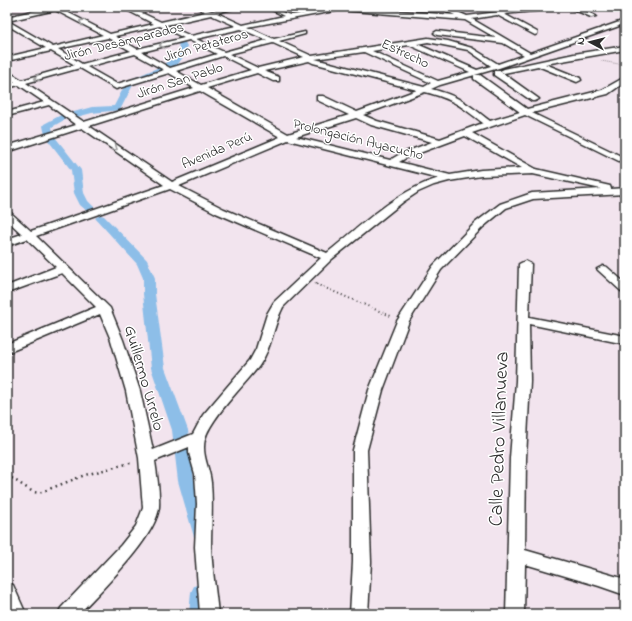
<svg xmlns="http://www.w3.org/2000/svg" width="632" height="621" font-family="'Indie Flower',sans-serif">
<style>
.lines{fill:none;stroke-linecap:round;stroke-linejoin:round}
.canal{fill:#8dbee8;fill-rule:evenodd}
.minor-casing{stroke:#2b2b2b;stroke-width:3}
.path-far3{stroke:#2b2b2b;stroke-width:1;stroke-dasharray:0.5 1.5;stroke-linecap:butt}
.path-far2{stroke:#2b2b2b;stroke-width:1.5;stroke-dasharray:0.5 2;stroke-linecap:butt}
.path-far1{stroke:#2b2b2b;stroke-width:2;stroke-dasharray:1 3;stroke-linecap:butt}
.path{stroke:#2b2b2b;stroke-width:2.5;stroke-dasharray:1.5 4;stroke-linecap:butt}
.minor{fill:#fff;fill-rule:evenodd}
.oneway{stroke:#a0a0a0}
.labels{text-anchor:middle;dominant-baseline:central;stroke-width:3;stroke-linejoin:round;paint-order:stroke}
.far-street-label{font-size:14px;fill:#2b2b2b;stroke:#fff}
.street-label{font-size:17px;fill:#2b2b2b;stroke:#fff}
.near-street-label{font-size:20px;fill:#2b2b2b;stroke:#fff}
</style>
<rect width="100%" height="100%" fill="#f2e4ee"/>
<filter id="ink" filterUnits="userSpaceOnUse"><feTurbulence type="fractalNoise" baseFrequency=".025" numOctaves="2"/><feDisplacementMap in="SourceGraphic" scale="8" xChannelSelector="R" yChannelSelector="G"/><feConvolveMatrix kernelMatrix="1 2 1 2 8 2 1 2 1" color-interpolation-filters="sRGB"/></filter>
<g filter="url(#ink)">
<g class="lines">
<path class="canal" d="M178 41H184L187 46C186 57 175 70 163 69V72L137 83H131V79L157 68H162V65L177 56 179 50Z
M126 83H129L133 85 120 110 92 113 73 118 69 115 70 113 92 107 114 106Z
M61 115 64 116 65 118 64 120 52 127 53 133 51 135H45L43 126 44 124Z
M52 136 55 137 81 170 84 193 88 201 97 210 96 212H88L80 205 74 193 71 170 47 139Z
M100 215 104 216 147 260 155 278V294L165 368 188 430 194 481 208 523 209 532 206 537 200 539 194 537 178 481 172 430 151 368 143 294V278L137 264 95 218Z
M201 583 208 586 211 592 209 614H189L191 592 194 586Z"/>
<g class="minor-casing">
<path id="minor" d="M50 7H65L61 9 110 34 154 24 121 7H129L161 22 205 12 196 7C202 7 207 10 212 11 218 11 231 7 239 7L217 13 243 25 284 16 266 7C276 7 285 15 292 15 310 13 327 7 345 7L455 15 438 7H446L467 16 537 7H556L553 9 504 14 537 32V34L535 35 497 15 472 19 530 53 625 20V24L499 68 440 85 431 89C459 96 468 104 490 121L520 112 474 79V75H480L527 109 602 90 625 77V82L608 94 532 113 625 158V164L525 115 472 133 536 169 610 186 611 189 625 188V194L533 199 506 208 483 227 441 270 409 321 383 390 367 450 371 562 368 614H350L353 562V450L369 390 397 321 433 266 475 223 500 204 532 193 601 189 533 174 481 176 449 181 434 185 418 192 403 202 332 259 283 307C273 326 272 348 259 366 245 384 210 419 205 439 201 455 210 468 211 483 213 505 211 526 211 547 212 569 216 592 218 614H200L195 547 197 504 195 474 189 453V447L155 461C157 476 160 492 159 507 156 538 100 591 79 614H58L61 608 121 545 136 526 143 508 139 458 126 391 111 340 100 314 7 353V344L96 307 62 273 7 293V286L56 267 27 239 7 246V239L22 234 7 220V212L11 213 31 231 164 185 82 128 7 152V146L76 125 49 105 7 116V112L44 102 19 85 7 88V84L15 82 7 76V71L22 80 75 65 51 51 7 61V57L46 48 7 25V17ZM55 10 103 35 53 47 8 21ZM340 10 465 20 496 38 437 31 434 33 437 35 503 43 524 55 498 64 472 48 448 41 428 38 312 56 279 41 305 34V32L274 39 248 27ZM211 15 236 26 191 36 166 25ZM160 26 184 38 137 49 115 36ZM241 29 267 40 224 52 196 39ZM108 38 131 51 82 64 58 49ZM189 40 217 54 170 68 142 52ZM428 42 468 50 491 66 477 70 417 44ZM273 43 304 57 258 68 229 54ZM409 45 470 72 438 81 372 51ZM364 52 431 83 424 87 315 59ZM135 54 164 70 117 84 87 67ZM223 56 251 70 201 85 176 71ZM309 61 313 63 417 90 357 112 323 96H317V100L349 115 288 134 207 88 257 73 273 81H279V77L264 71ZM80 68 116 89 169 73 194 88 84 122 26 83ZM200 91 280 137 172 182 89 126ZM425 92C453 99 461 106 483 123L440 139 377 121 363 115ZM356 118 371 125 432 142 400 154 390 160 296 137ZM465 136 522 168 481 170 450 175 399 162 406 158ZM288 140 439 178C396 191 362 225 327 253L224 209 179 186ZM170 189 216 213 321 258 274 302 267 314 256 349 250 360 203 415 193 434 153 450 140 391 123 340 110 308 36 236Z
M568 7H576L596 16 591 17Z
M625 46V50L545 64 580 78 581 80 577 82 538 66 504 73 500 71 504 69 574 54Z
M494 71H500L539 99 535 101H532L494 75Z
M525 261 531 264 529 317 625 336V344L529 324 530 381 526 458 525 550 625 579V595L599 586 525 564 524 614H506L510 458 516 381 519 264Z
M603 266 607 267 625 283V292L621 291 599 271 597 269Z
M7 583 13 585 26 614H8Z"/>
</g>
<path class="path-far3" d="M601 61 625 65"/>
<path class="path-far2" d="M315 283 319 285"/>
<path class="path-far1" d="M316 284 393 317"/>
<path class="path" d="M7 475 33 492 39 493 85 475 134 462"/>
<use href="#minor" class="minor"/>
</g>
<defs><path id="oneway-chevron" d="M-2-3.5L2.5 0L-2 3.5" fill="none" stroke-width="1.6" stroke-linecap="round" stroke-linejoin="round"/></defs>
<g class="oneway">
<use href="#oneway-chevron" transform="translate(82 22) rotate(-152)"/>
<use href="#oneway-chevron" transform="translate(162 45) rotate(166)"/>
<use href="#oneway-chevron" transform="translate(37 78) rotate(165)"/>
<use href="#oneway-chevron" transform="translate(115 148) rotate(35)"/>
</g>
</g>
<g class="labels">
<g class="far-street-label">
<text transform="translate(124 42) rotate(-14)">Jirón Desamparados</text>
<text transform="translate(206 46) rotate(-16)">Jirón Petateros</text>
<text transform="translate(405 54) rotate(25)">Estrecho</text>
<text transform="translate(180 81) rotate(-18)">Jirón San Pablo</text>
<text transform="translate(358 140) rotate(14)">Prolongación Ayacucho</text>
<text transform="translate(217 151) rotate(-23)">Avenida Perú</text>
</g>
<g class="street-label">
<text transform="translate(144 378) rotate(74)">Guillermo Urrelo</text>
</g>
<g class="near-street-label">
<text transform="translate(500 439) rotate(-88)">Calle Pedro Villanueva</text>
</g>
</g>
<rect width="632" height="621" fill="none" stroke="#fff" stroke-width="24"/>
<rect x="12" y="12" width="608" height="597" fill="none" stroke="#2b2b2b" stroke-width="1.5" filter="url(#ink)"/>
<g transform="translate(590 42) rotate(277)" stroke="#ffffff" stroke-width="3" paint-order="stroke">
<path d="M0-3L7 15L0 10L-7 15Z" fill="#2b2b2b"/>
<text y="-6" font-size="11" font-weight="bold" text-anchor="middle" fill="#2b2b2b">N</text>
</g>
</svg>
